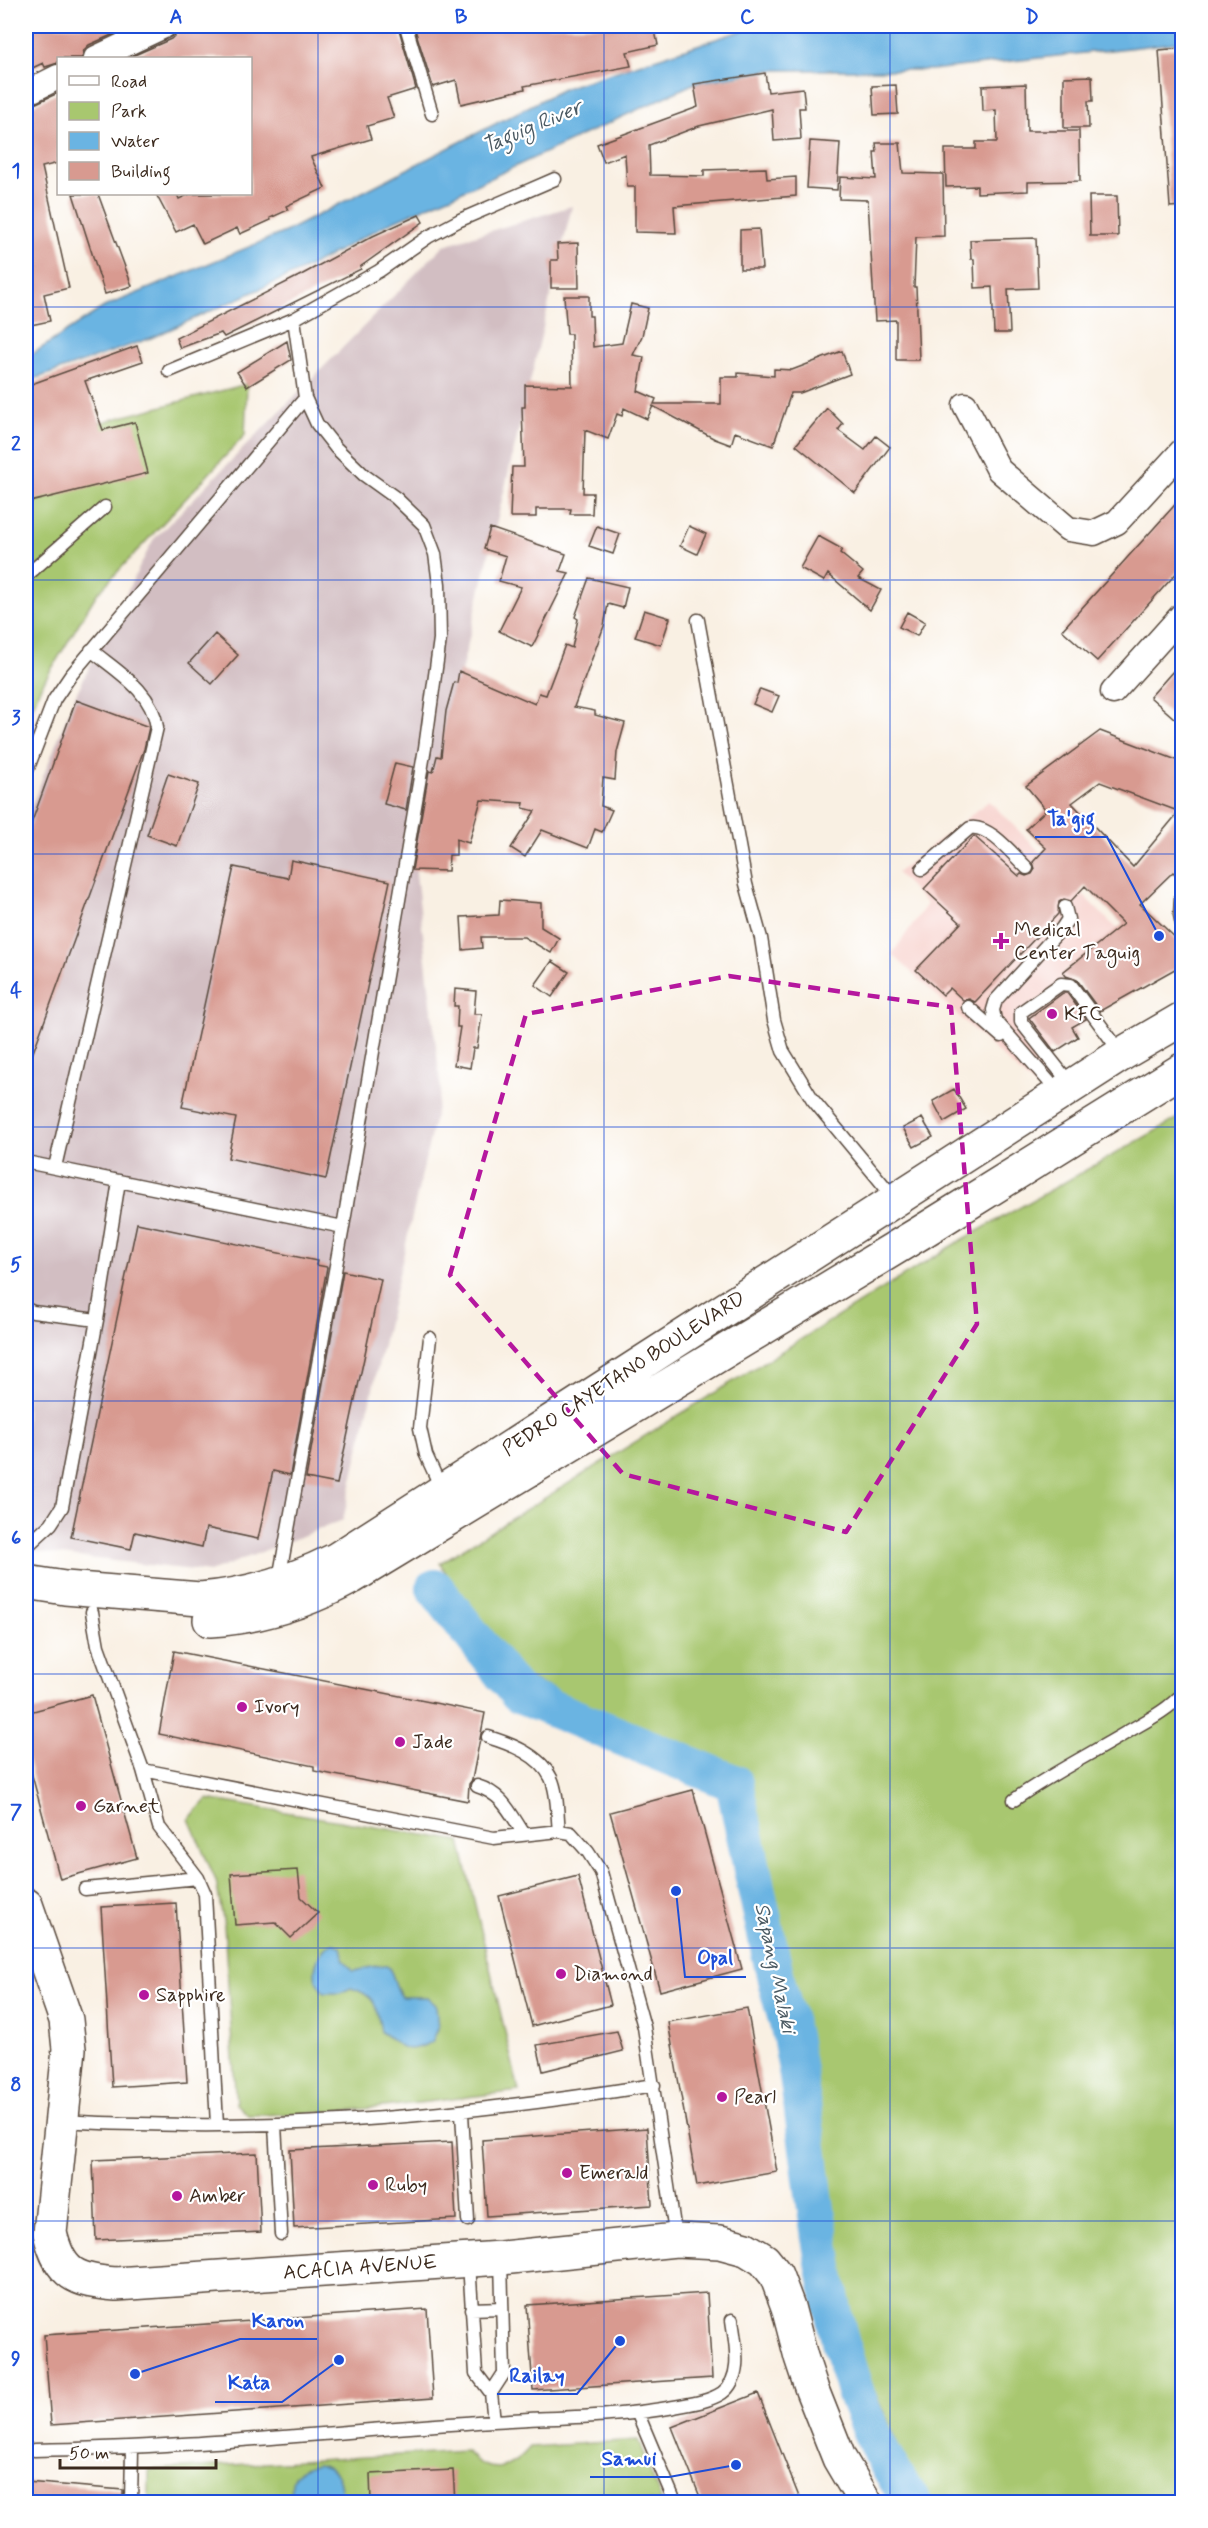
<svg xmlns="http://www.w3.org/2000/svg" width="1208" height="2528" font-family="Mynerve,sans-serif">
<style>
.built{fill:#f7d0cb}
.industrial{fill:#d2bec2}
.green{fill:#a8c76f;stroke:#727846;stroke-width:1.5}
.water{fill:#6ab4e2;stroke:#526f80;stroke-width:1.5}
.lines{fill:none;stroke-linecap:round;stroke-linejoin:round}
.river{stroke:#6ab4e2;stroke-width:38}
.building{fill:#d89a90}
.lane-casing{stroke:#58483c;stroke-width:15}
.street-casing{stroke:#58483c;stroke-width:27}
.secondary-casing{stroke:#58483c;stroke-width:36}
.lane{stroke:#fff;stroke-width:12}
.street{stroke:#fff;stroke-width:24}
.secondary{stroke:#fff;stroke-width:33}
.marked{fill:none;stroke:#b5179e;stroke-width:4.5;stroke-dasharray:12 8;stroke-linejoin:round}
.grid{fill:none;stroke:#1d4ed8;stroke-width:1.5;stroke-opacity:0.55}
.poi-dot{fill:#b5179e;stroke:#fff;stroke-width:2}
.labels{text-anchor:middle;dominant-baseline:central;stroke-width:4.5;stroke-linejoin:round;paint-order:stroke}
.poi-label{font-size:20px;fill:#3b2a1e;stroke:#fff;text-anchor:start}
.street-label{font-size:20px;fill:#3b2a1e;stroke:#fff}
.water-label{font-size:21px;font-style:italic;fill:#4b5a63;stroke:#fff}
.leader{fill:none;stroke:#1d4ed8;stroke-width:2}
.callout-dot{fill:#1d4ed8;stroke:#fff;stroke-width:2}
.callout-label{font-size:21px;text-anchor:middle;font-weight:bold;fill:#1d4ed8;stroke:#fff;stroke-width:4.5;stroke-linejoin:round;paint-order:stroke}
.neatline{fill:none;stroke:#1d4ed8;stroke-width:2}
.grid-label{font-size:20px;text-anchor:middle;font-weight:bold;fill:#1d4ed8}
</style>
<rect width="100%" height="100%" fill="#fff"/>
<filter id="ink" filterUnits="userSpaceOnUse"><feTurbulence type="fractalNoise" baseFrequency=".0167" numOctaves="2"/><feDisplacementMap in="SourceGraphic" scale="12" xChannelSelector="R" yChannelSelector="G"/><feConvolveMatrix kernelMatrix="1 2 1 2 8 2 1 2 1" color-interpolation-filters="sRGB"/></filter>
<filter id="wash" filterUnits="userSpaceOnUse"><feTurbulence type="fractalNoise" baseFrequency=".008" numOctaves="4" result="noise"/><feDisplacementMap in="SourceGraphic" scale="24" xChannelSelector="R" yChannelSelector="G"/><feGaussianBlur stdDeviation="1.35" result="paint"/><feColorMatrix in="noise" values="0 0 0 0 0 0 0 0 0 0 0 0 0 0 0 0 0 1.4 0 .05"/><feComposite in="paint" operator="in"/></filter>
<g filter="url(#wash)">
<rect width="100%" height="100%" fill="#f9f0e3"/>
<path class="built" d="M989 801 1117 929 1063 971 1096 1013 1044 1055 1057 1072 1035 1087 892 954 927 904 897 873Z"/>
<path class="industrial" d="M572 206 415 865 441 1090 343 1520 210 1572 26 1551V820L75 696 153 540 444 245Z"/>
<path class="green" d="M247 384 245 435 96 595 40 688 26 723V442Z
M1182 1116V2502H934L909 2470 856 2350 826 2198 815 2071 742 1773 516 1673 480 1632 440 1563 953 1245Z
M207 1799 460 1841 519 2091C430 2101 339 2115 248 2115L236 2104 224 1925 216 1881 189 1819Z
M638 2440 662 2502H149V2470L465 2451C489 2476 509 2472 530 2447Z"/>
<path class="water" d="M756 26H1182V42L931 70H772L695 83 456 194 389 223 309 267 151 338 26 382V356L31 355 104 307 285 232 565 88Z
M333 1943 341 1947 344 1960 353 1971C365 1970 375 1964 387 1965 395 1975 394 1987 402 1997H427L436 2005 438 2029 432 2042C402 2056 404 2047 381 2032 376 2008 378 1996 351 1988L340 1993H324C321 1989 317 1984 316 1980 312 1966 320 1948 333 1943Z
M317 2464C341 2468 341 2482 342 2502H292C290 2478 291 2470 317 2464Z"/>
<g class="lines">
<path class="river" d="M435 1588 519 1695 734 1783C748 1848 761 1914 776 1979 780 1998 787 2017 791 2036 820 2185 817 2379 913 2502"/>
</g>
<g id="blocks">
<path class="building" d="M26 26H132L89 45 84 50 82 58H58V63L45 67 43 63 26 71Z
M178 26H398L416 89 387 98 394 118 367 126 371 139 311 157 325 188 286 206 288 210 270 218 271 220 240 234 237 228 203 244 193 224 176 232 156 194H177L179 199 190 194H250V58H128L171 39 176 34Z
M414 26H654L658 45 627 52 631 66 524 86 525 89 461 104 456 80 433 87Z
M1182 48V206L1170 207 1159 50Z
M765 73 768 92 803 88 805 108H799L801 139 774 141 772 109 699 126 649 145 650 175 704 176V170L766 168 767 179 796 177V196L674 206 676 233 635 232V187H627L625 154 604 162 597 144 698 107 694 84Z
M1092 76 1093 101H1088L1089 128H1064V77Z
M1026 84 1027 131H1079L1080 181 1028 182V191L977 193V186L946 187 945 149H976V142H997L996 110 983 111 982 86Z
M896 85 898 114 874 115 872 86Z
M58 93V163L42 167 69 288 44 294 50 321 26 326V236L34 234 26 198V119L34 117 30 106Z
M810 141 840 143 837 190 807 188Z
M876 143H900L903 173 943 174 944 236 916 237 914 287H916L919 360H896V320L875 321 868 200 839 199 840 177 876 179 874 152H877Z
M73 194H98L132 286 105 294Z
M1089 196H1117L1118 236H1090Z
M419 215 423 222 360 267 361 269 224 337 221 333 180 348 176 338 301 275 373 236Z
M759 229 762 269H740V230Z
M1036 238 1038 288 1008 289 1010 333H994L992 287 975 288 974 259H971L970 240Z
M578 243 579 288H551V260H558L557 244Z
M564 296H589V316H592L593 347 622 343 631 304 648 308 642 336 633 355 644 357 638 391 656 399 654 404H721V377H738V373L774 376V369L792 370 842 351 850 374 800 393H791L773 446 735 432 731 445 715 439 653 406 647 419 624 408 622 416 617 414 608 439 585 430 583 493H593L592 514H570L571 509H536V517H510L512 467H524L522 407H525V385L572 386 571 334H567Z
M287 341 291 360 247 387 237 372Z
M137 346 143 361 85 381 103 430 135 422 148 473 26 503V386Z
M827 408 843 424 838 430 865 450 876 436 890 447 855 493 796 445Z
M1182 497V567L1097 661 1062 630Z
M597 526 620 534 613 554 589 546Z
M689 526 706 534 697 554 680 546Z
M490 528 566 554 560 571 569 573 532 647 499 631 521 587 499 581 506 556 484 549Z
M818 536 842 549 840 553 863 572 858 578 881 590 870 610 828 574 824 581 800 568Z
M589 578 628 587 623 608 608 604 604 626 574 707 595 711V715L625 723 617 752 615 780 603 778 601 806 612 810 602 832 595 829 588 848 542 830 525 857 511 848 535 811 523 808 524 803 481 800 469 843 456 839V855H449L448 871 412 870 429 771 433 772 437 756 441 757 446 711 454 682 457 683 459 671 535 704 539 693 546 695 565 645 572 648 578 619 575 617Z
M644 610 670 618 661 645 635 637Z
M907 612 925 622 917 636 899 627Z
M215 634 238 655 212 684 189 663Z
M1182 661V725L1150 697Z
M760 689 779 696 772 712 753 704Z
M76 700 149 727 144 749 28 1066H26V838Z
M1100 731 1182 762V789L1175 810 1100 782 1072 803 1133 867 1182 808V880L1173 872 1140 904 1182 944V965L1100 1011 1077 980 1066 976 1063 972 1123 924 1085 886 1071 901 1064 899 1059 902 1058 914 975 1002 969 999 963 1000 950 988 943 995 916 970 961 923 924 889 974 836 1019 876 1021 874 1026 876 1032 874 1035 869 1033 862 1046 848 1026 829 1046 810 1026 786Z
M395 763 413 767 406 810 384 804Z
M168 774 199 784 177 846 147 835Z
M291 860 390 881 326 1179 228 1158 236 1118 182 1107 234 867 288 878Z
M500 900 541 903V927L559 938 551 953 524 937H481L482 948 463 950 461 917 499 915Z
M552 961 569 972 552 997 535 985Z
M455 989 476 991 474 1014H482L477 1048H473L470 1068 454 1065 460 1027H457L458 1006H454Z
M1063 993H1067L1086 1019 1072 1027 1078 1037 1055 1052 1029 1018Z
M954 1089 966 1109 944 1122 933 1101Z
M922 1118 933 1137 914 1147 903 1128Z
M137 1223 317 1261 316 1265 327 1267 290 1475 273 1471 258 1539 206 1528 202 1547 135 1532 131 1549 71 1537Z
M343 1271 381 1279 337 1484 306 1478Z
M174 1651 485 1713 472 1780 469 1784 468 1801 314 1771V1766L159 1734Z
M92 1695 137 1858 60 1879 26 1753V1713Z
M693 1790 742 1969 660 1991 610 1812Z
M298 1870 301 1897 318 1913 291 1938 275 1922 235 1925 231 1874Z
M578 1876 611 2005 532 2026 499 1896Z
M176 1903 187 2082 112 2087 101 1907Z
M747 2008 777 2172 697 2186 668 2022Z
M617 2031 623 2051 543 2071 537 2045Z
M647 2128 652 2205 487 2216 482 2140Z
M452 2142 456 2219 294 2228 290 2150Z
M257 2153 261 2232 96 2240 93 2160Z
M707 2293 712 2378 533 2390 527 2305Z
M427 2309 433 2398 51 2425 44 2335Z
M758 2393 801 2502H702L672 2427Z
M453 2470 455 2502H371L370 2474Z
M26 2482 123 2490V2502H26Z"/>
</g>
</g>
<g filter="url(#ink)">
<use href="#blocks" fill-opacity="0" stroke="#58483c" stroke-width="1.5"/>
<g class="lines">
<g class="lane-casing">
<path id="lane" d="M406 26 432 114
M294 319 305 398 317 424 336 448 364 475 396 498 424 525 435 554 439 584 440 639 425 748 343 1227
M169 371 294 319 379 271 428 237 460 220 555 179
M26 576 105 507
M698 620 746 884 761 938 774 1020 783 1051 813 1100 895 1199
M26 773 54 700 71 675 305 398
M922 869 970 828C989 824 1014 856 1027 868
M1181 897 1180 915 1182 924
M968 1007 1001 1036
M1071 1085 1021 1022V1012L1061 984 1071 985 1121 1053
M1059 1093 995 1020 993 1010 996 1000 1062 928 1068 919 1065 907
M26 1162 343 1227 279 1579
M55 1167 157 727C152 691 118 672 91 650
M26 1309 33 1312 97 1320
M430 1338 420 1428 426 1455 442 1490
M26 1547 51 1524 62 1507 97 1320 119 1181
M92 1612 98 1646 143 1770 159 1827 198 1878 205 1894 217 2125
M488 1737C511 1744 540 1755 551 1778 558 1793 557 1815 559 1831
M143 1770 494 1838 559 1831 571 1833 588 1852 601 1872 644 2027 676 2239
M477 1786C503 1794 510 1813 524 1834
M1014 1800C1050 1774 1091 1754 1129 1731 1148 1720 1168 1710 1182 1694
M85 1889 198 1878
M462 2113 468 2220
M64 2121C103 2124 143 2124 182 2125 341 2127 498 2110 654 2085
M275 2125 281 2234
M469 2263 476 2373 491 2393 494 2421
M471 2309 502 2308
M491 2393 504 2373 501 2260
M638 2414 675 2502
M34 2450C188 2448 340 2431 493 2421 553 2417 614 2418 674 2407 690 2404 708 2402 722 2393 744 2377 735 2343 732 2320
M131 2502 132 2449"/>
</g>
<g class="street-casing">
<path id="street" d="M96 58 164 26
M26 93 58 77
M965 405 999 470 1068 529 1094 533 1117 522 1182 451
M1113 692 1182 615"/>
</g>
<g class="secondary-casing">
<path id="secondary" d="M26 1582 65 1588 200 1599C249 1595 294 1581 337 1559L1122 1054 1182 1019
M210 1620C260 1617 308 1601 352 1577L920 1233 1182 1070
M26 1905 66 2020 69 2049 50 2233C60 2275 76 2281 116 2284L501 2258 676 2240 720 2242 746 2249 764 2260 776 2275 788 2307 801 2357 812 2390 839 2458 865 2502"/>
</g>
<use href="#lane" class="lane"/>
<use href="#street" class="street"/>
<use href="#secondary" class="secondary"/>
</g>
</g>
<path class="marked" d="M729 976 951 1007 977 1324 846 1532 623 1474 450 1275 526 1014Z"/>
<path class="grid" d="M318 26V2502M604 26V2502M890 26V2502M26 307H1182M26 580H1182M26 854H1182M26 1127H1182M26 1401H1182M26 1674H1182M26 1948H1182M26 2221H1182"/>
<g class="poi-dot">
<path d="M998 932h6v6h6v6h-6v6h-6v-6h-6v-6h6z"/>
<circle cx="1052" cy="1014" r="6"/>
<circle cx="242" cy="1707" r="6"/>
<circle cx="400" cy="1742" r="6"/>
<circle cx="81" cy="1806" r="6"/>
<circle cx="561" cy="1974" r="6"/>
<circle cx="144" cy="1995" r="6"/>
<circle cx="722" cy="2097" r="6"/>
<circle cx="567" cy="2173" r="6"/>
<circle cx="373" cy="2185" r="6"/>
<circle cx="177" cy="2196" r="6"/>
</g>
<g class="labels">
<g class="poi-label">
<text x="1014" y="930">Medical<tspan x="1014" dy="23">Center Taguig</tspan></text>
<text x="1064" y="1014">KFC</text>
<text x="254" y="1707">Ivory</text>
<text x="412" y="1742">Jade</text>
<text x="93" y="1806">Garnet</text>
<text x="573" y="1974">Diamond</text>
<text x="156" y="1995">Sapphire</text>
<text x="734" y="2097">Pearl</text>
<text x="579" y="2173">Emerald</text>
<text x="385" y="2185">Ruby</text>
<text x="189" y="2196">Amber</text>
</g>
<g class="street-label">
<text transform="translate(624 1374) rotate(-33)">PEDRO CAYETANO BOULEVARD</text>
<text transform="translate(360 2268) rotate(-4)">ACACIA AVENUE</text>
</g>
<g class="water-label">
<text transform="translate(532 127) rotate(-23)">Taguig River</text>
<text transform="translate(775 1968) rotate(78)">Sapang Malaki</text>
</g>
</g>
<path class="leader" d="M1159 936L1107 837H1035M676 1891L685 1977H746M135 2374L240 2339H317M620 2341L577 2394H497M339 2360L282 2402H215M736 2465L669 2477H590"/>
<g class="callout-dot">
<circle cx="1159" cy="936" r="6"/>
<circle cx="676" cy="1891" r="6"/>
<circle cx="135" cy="2374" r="6"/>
<circle cx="620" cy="2341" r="6"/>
<circle cx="339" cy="2360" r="6"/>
<circle cx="736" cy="2465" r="6"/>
</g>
<g class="callout-label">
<text x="1071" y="825">Ta'gig</text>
<text x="715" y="1964">Opal</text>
<text x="278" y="2327">Karon</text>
<text x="537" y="2382">Railay</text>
<text x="249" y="2389">Kata</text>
<text x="629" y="2465">Samui</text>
</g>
<rect width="1208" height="2528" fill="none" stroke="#fff" stroke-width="66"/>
<rect x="57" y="57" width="195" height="138" fill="#ffffff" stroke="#b1aaa5" stroke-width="1.5"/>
<rect x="69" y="76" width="30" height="9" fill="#ffffff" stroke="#b1aaa5" stroke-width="1.5"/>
<text x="111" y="87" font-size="18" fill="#3b2a1e">Road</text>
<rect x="69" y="102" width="30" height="18" fill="#a8c76f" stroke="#b1aaa5" stroke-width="1.5"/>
<text x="111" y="117" font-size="18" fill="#3b2a1e">Park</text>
<rect x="69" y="132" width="30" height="18" fill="#6ab4e2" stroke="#b1aaa5" stroke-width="1.5"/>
<text x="111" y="147" font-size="18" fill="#3b2a1e">Water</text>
<rect x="69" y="162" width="30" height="18" fill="#d89a90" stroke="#b1aaa5" stroke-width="1.5"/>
<text x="111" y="177" font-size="18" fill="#3b2a1e">Building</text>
<path d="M60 2459v9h156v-9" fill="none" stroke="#3b2a1e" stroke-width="3"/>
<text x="69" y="2459" font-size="18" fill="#3b2a1e" stroke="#ffffff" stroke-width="4.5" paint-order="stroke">50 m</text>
<rect x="33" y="33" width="1142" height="2462" class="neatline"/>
<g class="grid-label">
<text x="176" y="23">A</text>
<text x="461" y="23">B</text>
<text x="747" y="23">C</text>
<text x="1032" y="23">D</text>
<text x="16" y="177">1</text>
<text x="16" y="450">2</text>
<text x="16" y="724">3</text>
<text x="16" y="997">4</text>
<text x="16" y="1271">5</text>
<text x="16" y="1544">6</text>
<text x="16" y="1818">7</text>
<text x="16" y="2091">8</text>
<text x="16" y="2365">9</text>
</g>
</svg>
